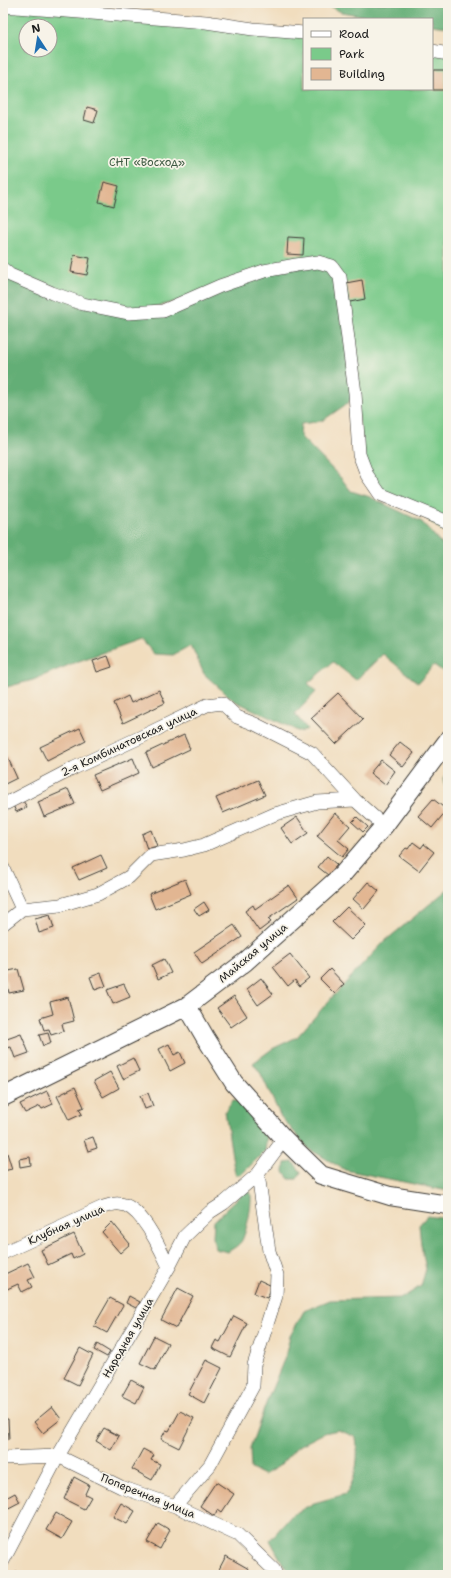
<svg xmlns="http://www.w3.org/2000/svg" width="451" height="1578" font-family="'Shantell Sans',sans-serif">
<style>
.green{fill:#7aca8a;stroke:#4b7353;fill-rule:evenodd}
.forest{fill:#63ae76;stroke:#406549}
.building{fill:#e2b692}
.lines{fill:none;stroke-linecap:round;stroke-linejoin:round}
.street-casing{stroke:#3c3934;stroke-width:14}
.secondary-casing{stroke:#3c3934;stroke-width:20}
.street{stroke:#fff;stroke-width:13}
.secondary{stroke:#fff;stroke-width:18}
.labels{text-anchor:middle;dominant-baseline:central;stroke-width:3.5;stroke-linejoin:round;paint-order:stroke}
.park-label{font-size:11px;fill:#3d5942;stroke:#f7f3e8}
.street-label{font-size:11px;fill:#1c1c1c;stroke:#f7f3e8}
</style>
<rect width="100%" height="100%" fill="#f7f3e8"/>
<filter id="ink" filterUnits="userSpaceOnUse"><feTurbulence type="fractalNoise" baseFrequency=".025" numOctaves="2"/><feDisplacementMap in="SourceGraphic" scale="8" xChannelSelector="R" yChannelSelector="G"/><feConvolveMatrix kernelMatrix="1 2 1 2 8 2 1 2 1" color-interpolation-filters="sRGB"/></filter>
<filter id="wash" filterUnits="userSpaceOnUse"><feTurbulence type="fractalNoise" baseFrequency=".012" numOctaves="4" result="noise"/><feDisplacementMap in="SourceGraphic" scale="16" xChannelSelector="R" yChannelSelector="G"/><feGaussianBlur stdDeviation="0.9" result="paint"/><feColorMatrix in="noise" values="0 0 0 0 0 0 0 0 0 0 0 0 0 0 0 0 0 1.4 0 .05"/><feComposite in="paint" operator="in"/></filter>
<g filter="url(#wash)">
<rect width="100%" height="100%" fill="#f1ddbe"/>
<path class="green" d="M3 6 304 33V89H432V51L448 54V535L411 507 380 494 367 475 355 393 191 298 128 313 3 269ZM26 26H50V50H26Z"/>
<path class="forest" d="M323 3H448V27L432 25V19H382L341 12Z
M332 266 355 393 348 403 322 421 301 424 300 436 341 478 351 491 370 497 422 522 448 551V675L434 665 418 683 383 654 356 680 333 662 308 683 316 692 295 714 307 729 300 732 233 700 204 674 191 645 173 655 154 654 141 639 76 662 33 680 3 688V269L83 304 163 311 264 271Z
M448 770V796L443 779Z
M448 889V1191L345 1170 309 1149 281 1117 261 1074 253 1063 272 1049 297 1037 335 994 385 941Z
M233 1100H236L264 1125 267 1134 265 1151 242 1174 236 1175 234 1169 225 1111Z
M293 1162 301 1172 297 1179H289L284 1172 285 1163Z
M246 1190 250 1192C254 1199 246 1235 241 1242 238 1246 232 1249 228 1252L215 1249 213 1237 214 1221Z
M427 1216 448 1219V1575H291L283 1564 270 1540 292 1515 314 1503 346 1494C357 1475 359 1458 356 1437L338 1430 324 1433 297 1447 279 1466 264 1475 251 1469 250 1448 267 1401 285 1357 290 1336 304 1311 330 1300 402 1298 421 1286 426 1269 421 1245 419 1225Z"/>
<g id="blocks">
<path class="building" d="M433 70H445L446 90H433Z
M87 107 98 110 94 123 84 120Z
M104 182 119 186 114 206 99 202Z
M288 237 304 238 303 255 287 254Z
M74 255 90 258 87 275 71 272Z
M362 280 365 299 350 302 346 283Z
M108 656 112 667 97 672 93 661Z
M159 690 165 703 123 723 114 703 128 696 131 703Z
M338 693 363 719 336 744 311 718Z
M80 728 86 741 47 761 40 747Z
M184 735 190 749 152 767 146 753Z
M400 742 414 753 403 767 389 755Z
M7 756 17 778 3 785V758Z
M133 758 139 773 100 790 93 775Z
M381 760 395 771 385 785 370 773Z
M258 780 265 795 223 813 216 798Z
M68 789 75 804 44 817 38 802Z
M433 799 447 810 432 828 418 816Z
M23 801 27 807 16 812 13 805Z
M335 813 350 826 338 840 349 849 342 857 317 836Z
M297 817 308 833 292 844 281 828Z
M357 817 368 827 363 832 352 822Z
M151 830 157 846 147 849 142 834Z
M413 842 421 848 424 844 434 852 419 871 399 856 406 848 408 849Z
M101 855 107 868 79 880 73 868Z
M327 856 337 865 328 875 318 867Z
M185 879 191 894 155 909 149 894Z
M368 882 379 891 364 909 353 899Z
M289 885 298 898 268 919 271 922 259 931 245 911 253 905 255 909Z
M204 902 209 910 199 916 194 909Z
M347 907 366 925 351 940 332 922Z
M50 915 54 928 39 933 35 919Z
M234 925 242 937 202 964 194 952Z
M290 954 309 978 299 986 295 980 288 986 273 967Z
M164 959 171 973 158 979 152 965Z
M18 969 24 990 9 993 4 972Z
M330 969 344 984 335 994 320 979Z
M101 973 106 986 95 990 90 977Z
M261 978 273 994 258 1005 247 989Z
M124 984 130 997 113 1004 107 990Z
M234 996 247 1016 231 1027 217 1008Z
M68 997 74 1021 62 1024 64 1031 51 1035 49 1029 44 1030 40 1018 53 1014 50 1002Z
M48 1033 51 1043 43 1046 39 1035Z
M21 1034 29 1053 15 1058 11 1047 7 1048 4 1040Z
M169 1044 174 1055 180 1052 185 1063 170 1071 159 1049Z
M133 1058 139 1071 123 1079 117 1066Z
M110 1072 119 1088 103 1097 94 1081Z
M75 1087 84 1107 79 1109 82 1114 69 1120 57 1096Z
M47 1091 53 1104 42 1109 40 1106 25 1113 20 1104Z
M148 1093 153 1106 145 1109 140 1096Z
M93 1137 97 1148 88 1151 84 1140Z
M7 1153 12 1169 3 1171V1155Z
M30 1157 31 1165 20 1167 19 1159Z
M112 1222 130 1244 120 1253 102 1232Z
M74 1234 83 1254 73 1259 71 1254 48 1265 41 1250Z
M28 1263 35 1277 28 1280 32 1287 22 1292 18 1284 5 1290 3 1287V1275Z
M259 1280 272 1286 267 1298 254 1293Z
M178 1288 193 1296 176 1328 161 1320Z
M129 1296 140 1302 136 1308 126 1303Z
M110 1298 123 1305 107 1333 94 1326Z
M234 1316 247 1323 230 1357 212 1348 216 1340 220 1342Z
M154 1336 168 1343 155 1370 140 1363Z
M97 1344 110 1352 107 1357 94 1350Z
M80 1348 93 1355 78 1385 64 1378Z
M206 1360 222 1368 204 1403 188 1394Z
M131 1380 144 1387 136 1403 122 1396Z
M52 1407 61 1419 43 1433 34 1422Z
M180 1411 194 1418 179 1448 161 1439 166 1430 169 1431Z
M3 1419H8L9 1439H3Z
M104 1428 119 1436 111 1450 96 1441Z
M143 1449 154 1455 151 1460 160 1464 152 1480 132 1469Z
M74 1477 89 1485 85 1494 91 1497 84 1509 64 1499Z
M216 1482 234 1494 222 1512 218 1509 214 1516 200 1506Z
M3 1492 6 1498 15 1493 20 1502 3 1511Z
M121 1503 135 1511 127 1524 113 1517Z
M56 1513 72 1522 62 1539 46 1530Z
M158 1523 170 1530 160 1549 147 1542Z
M226 1556 249 1569 245 1575H216Z
M16 1571 25 1575H15Z"/>
</g>
</g>
<g filter="url(#ink)">
<use href="#blocks" fill-opacity="0" stroke="#3c3934" stroke-width="1"/>
<g class="lines">
<g class="street-casing">
<path id="street" d="M3 6 206 22 253 29 304 33
M432 51 448 54
M3 269 10 275 52 293 83 304 128 313 163 311 220 286 264 271 296 265 318 262 332 266 340 277 355 393 359 454 367 475 380 494 448 522
M3 805 74 768 141 737 207 705 222 703 237 717 255 724 312 753 355 800 384 826
M3 868 22 909
M3 924 22 909 60 905 98 894 129 877 151 855 184 850 204 845 275 814 317 802 355 800
M3 1253 103 1207C108 1206 114 1203 119 1204 141 1204 161 1250 169 1267
M3 1458 58 1456 121 1487 175 1506 238 1535 274 1570 276 1575
M175 1506 210 1465 253 1386 254 1365 276 1296 277 1275 269 1251 258 1174
M3 1561 58 1456 169 1267 185 1236 210 1212 224 1203 258 1174 284 1139"/>
</g>
<g class="secondary-casing">
<path id="secondary" d="M187 1006 205 1037 234 1083 284 1139 321 1175 390 1196 448 1205
M3 1097 187 1006 245 962 342 875 384 826 448 740"/>
</g>
<use href="#street" class="street"/>
<use href="#secondary" class="secondary"/>
</g>
</g>
<g class="labels">
<g class="park-label">
<text x="147" y="162">СНТ «Восход»</text>
</g>
<g class="street-label">
<text transform="translate(129 742) rotate(-25)">2-я Комбинатовская улица</text>
<text transform="translate(253 953) rotate(-40)">Майская улица</text>
<text transform="translate(66 1225) rotate(-24)">Клубная улица</text>
<text transform="translate(128 1338) rotate(-60)">Народная улица</text>
<text transform="translate(148 1496) rotate(22)">Поперечная улица</text>
</g>
</g>
<rect width="451" height="1578" fill="none" stroke="#f7f3e8" stroke-width="16"/>
<rect x="303" y="18" width="130" height="72" fill="#f7f3e8" stroke="#9f9d96"/>
<rect x="311" y="31" width="20" height="6" fill="#ffffff" stroke="#9f9d96"/>
<text x="339" y="38" font-size="12" fill="#1c1c1c">Road</text>
<rect x="311" y="48" width="20" height="12" fill="#7aca8a" stroke="#9f9d96"/>
<text x="339" y="58" font-size="12" fill="#1c1c1c">Park</text>
<rect x="311" y="68" width="20" height="12" fill="#e2b692" stroke="#9f9d96"/>
<text x="339" y="78" font-size="12" fill="#1c1c1c">Building</text>
<g transform="translate(38 38) rotate(348)"><circle r="19" fill="#f7f3e8" stroke="#9f9d96"/>
<path d="M0-3L7 15L0 10L-7 15Z" fill="#1f6fb2"/>
<text y="-6" font-size="11" font-weight="bold" text-anchor="middle" fill="#1c1c1c">N</text>
</g>
</svg>
